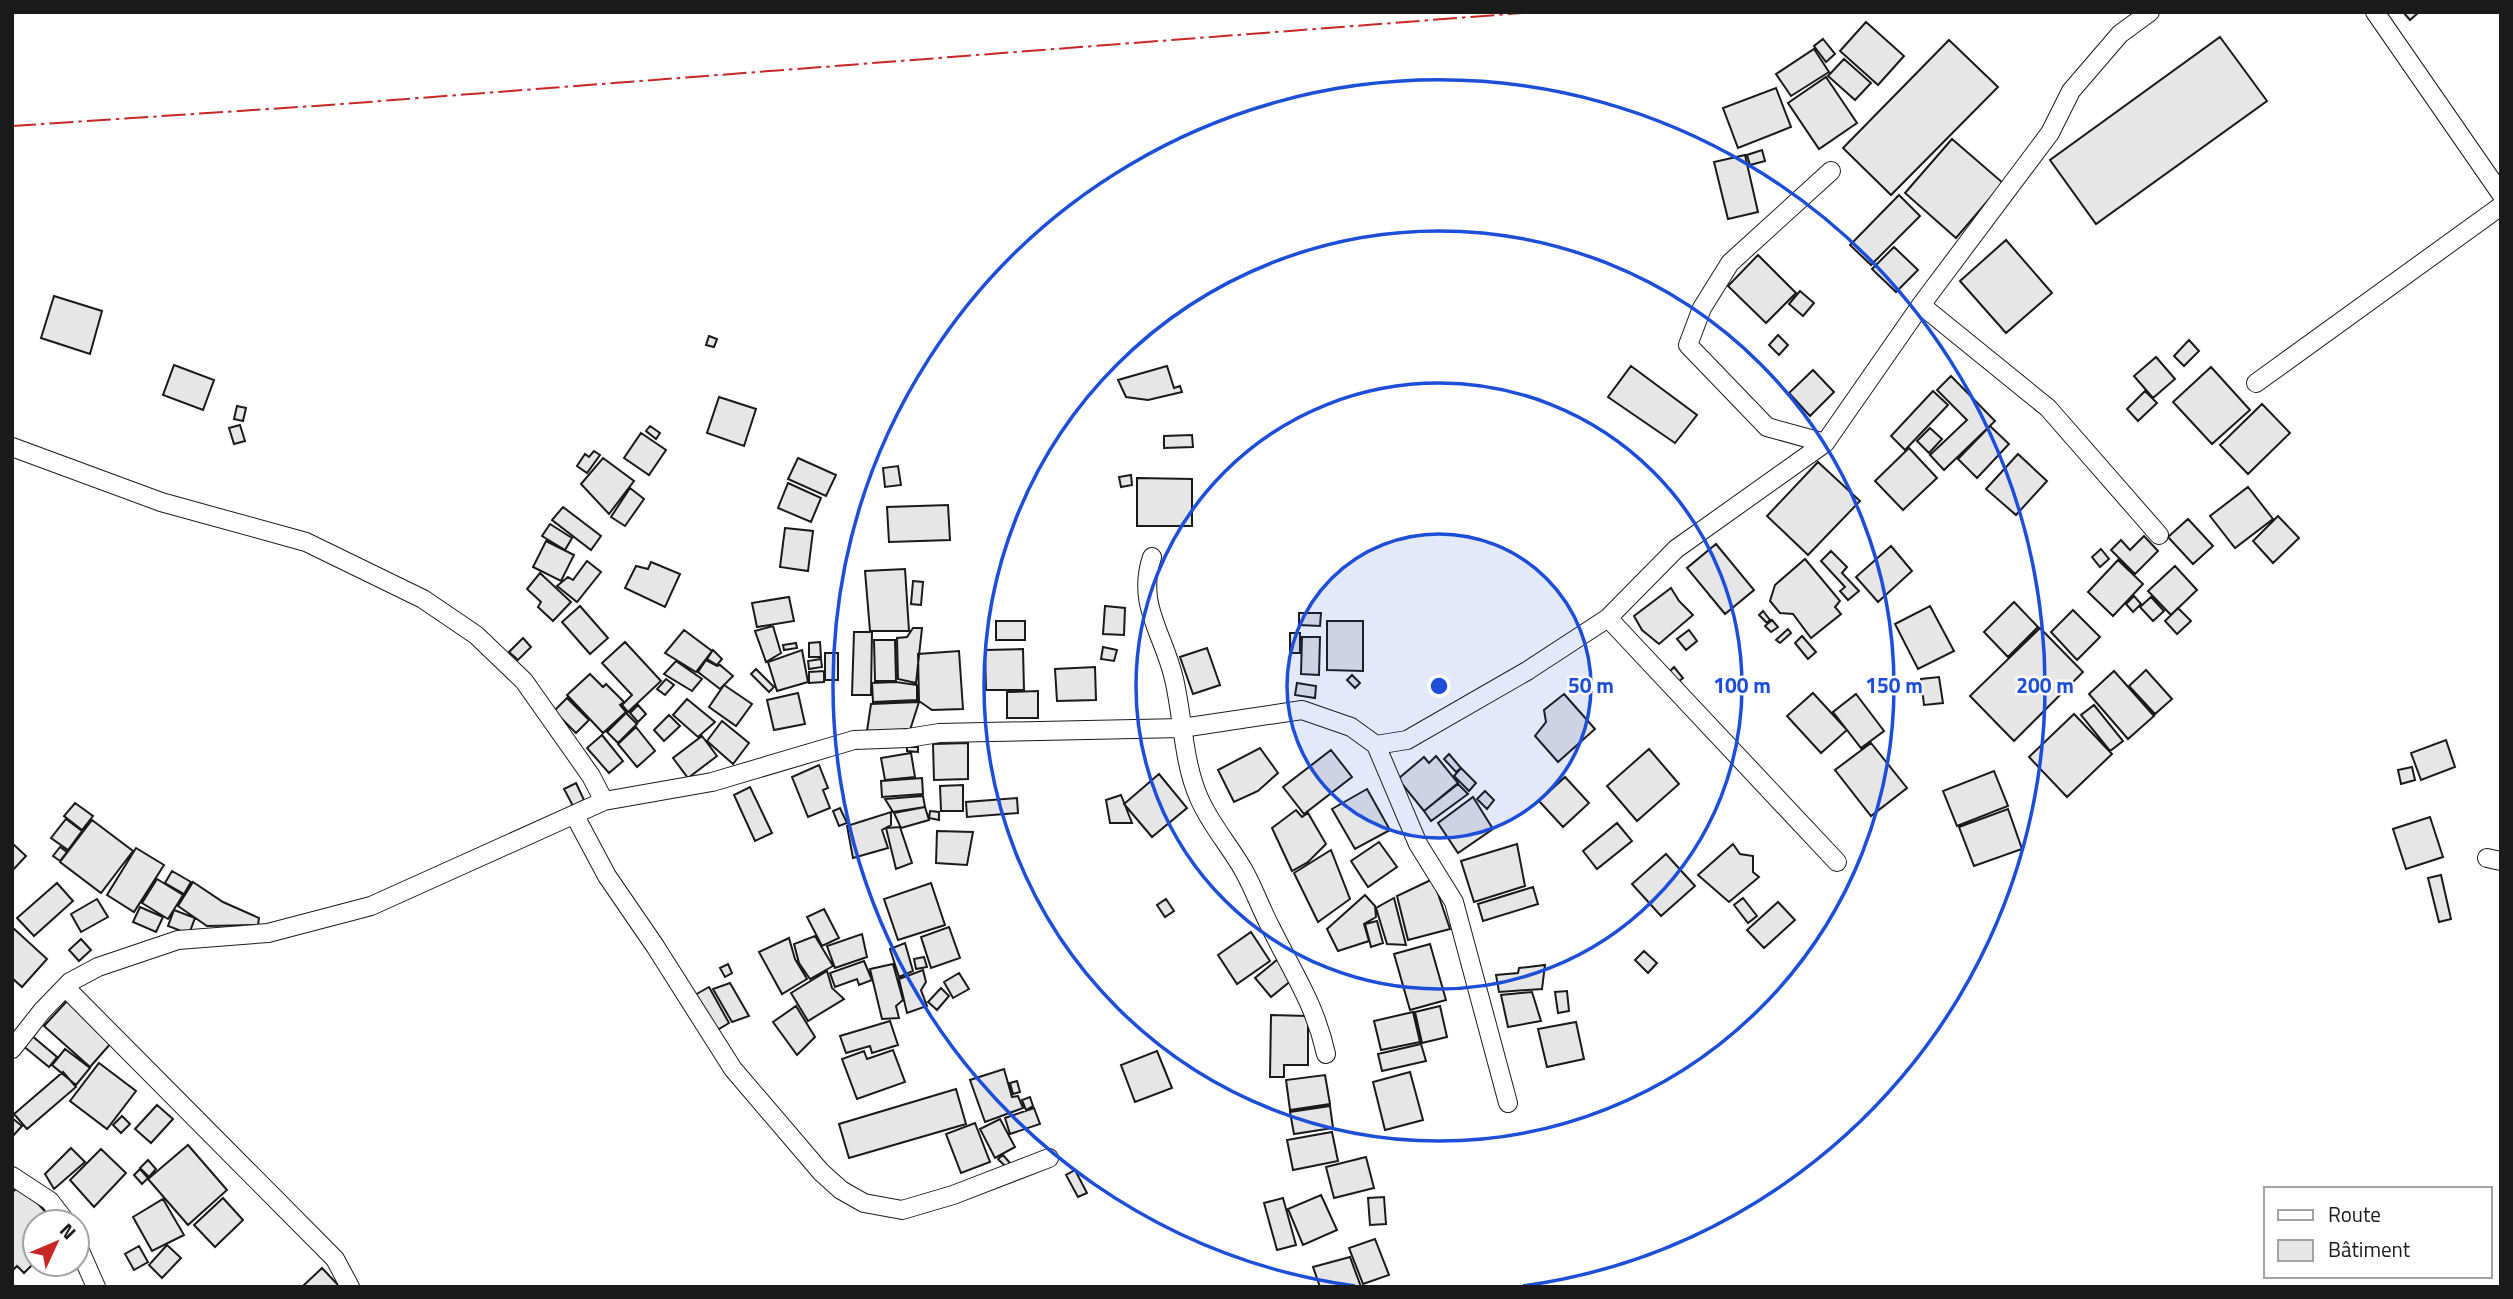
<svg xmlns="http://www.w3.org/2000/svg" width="2513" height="1299" font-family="'Titillium Web',sans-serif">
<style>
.building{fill:#e6e6e6;stroke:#1a1a1a;stroke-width:2}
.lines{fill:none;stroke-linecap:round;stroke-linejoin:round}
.street-casing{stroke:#1a1a1a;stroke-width:20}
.street{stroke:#fff;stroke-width:18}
.power{stroke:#c62828;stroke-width:2;stroke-dasharray:24 5 3.5 5;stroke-linecap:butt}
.ring{fill:none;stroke:#1d4ed8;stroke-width:3.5}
.centre{fill:#1d4ed8;stroke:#fff;stroke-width:3.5}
.ring-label{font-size:21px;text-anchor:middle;font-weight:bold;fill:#1d4ed8;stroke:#fff;stroke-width:5;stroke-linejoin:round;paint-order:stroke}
</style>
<rect width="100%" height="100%" fill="#fff"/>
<path class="building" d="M2403 12H2419L2410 20Z
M1866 22 1904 56 1878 85 1840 51Z
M2220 37 2267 101 2096 224 2050 160Z
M1823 39 1835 54 1826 62 1814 46Z
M1949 40 1998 87 1891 195 1843 148Z
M1814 49 1829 72 1791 96 1776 74Z
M1844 59 1871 83 1855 100 1828 76Z
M1826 77 1857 123 1819 149 1788 103Z
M1776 88 1791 127 1738 148 1723 108Z
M1952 139 2003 183 1956 238 1905 193Z
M1762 150 1765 161 1750 165 1747 155Z
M1745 155 1758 212 1728 219 1714 162Z
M1899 195 1920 216 1871 265 1850 245Z
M2006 240 2052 293 2006 333 1960 281Z
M1894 247 1918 270 1896 292 1872 269Z
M1758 255 1796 293 1766 323 1728 286Z
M1800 291 1814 303 1803 316 1789 304Z
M54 296 102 311 90 354 41 338Z
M1778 335 1788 345 1779 355 1769 345Z
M709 336 717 339 714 347 706 345Z
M2189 340 2199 351 2184 366 2174 356Z
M2156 357 2175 379 2153 398 2134 376Z
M174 365 214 380 203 410 163 395Z
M1167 366 1174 388 1180 386 1182 392 1148 400 1126 397 1118 380Z
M1631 366 1697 415 1675 443 1608 397Z
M2211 367 2250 410 2212 444 2173 402Z
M1813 370 1834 392 1810 416 1789 393Z
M1951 376 1995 421 1944 470 1930 455 1967 420 1937 390Z
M1933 391 1948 405 1905 450 1891 436Z
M2145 391 2157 403 2138 421 2127 409Z
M719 397 756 409 744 446 707 433Z
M2262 404 2290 433 2248 474 2220 445Z
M237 406 246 408 243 421 234 419Z
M240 425 245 441 234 444 229 428Z
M650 426 660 433 656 439 646 431Z
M1990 426 2009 444 1977 478 1958 459Z
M1930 428 1942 439 1929 453 1917 441Z
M641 433 666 450 649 475 624 458Z
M1192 435 1193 447 1164 448V436Z
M1909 448 1937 478 1903 510 1875 481Z
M594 451 600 455 587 473 577 466 585 454 589 457Z
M2018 454 2047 481 2016 515 1986 489Z
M603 458 634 481 609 514 581 484Z
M798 458 836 475 826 496 788 479Z
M1818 462 1860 501 1808 555 1767 516Z
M898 466 901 485 885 487 883 468Z
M1131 475 1132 485 1121 487 1119 477Z
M1137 478 1192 479V526H1137Z
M788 483 821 498 811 522 778 508Z
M2248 487 2273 519 2235 548 2210 516Z
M630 488 644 499 625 526 611 517Z
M948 505 950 540 889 542 887 507Z
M563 507 601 536 591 550 552 520Z
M2278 516 2299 538 2273 563 2253 541Z
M2188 519 2213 546 2193 564 2168 537Z
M550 524 572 538 565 550 542 536Z
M785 528 813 531 808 571 780 567Z
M2144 536 2158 551 2135 574 2111 550 2121 540 2130 550Z
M546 541 574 555 561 581 533 567Z
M1716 544 1754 590 1725 614 1687 568Z
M1891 546 1912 571 1878 602 1856 577Z
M2101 549 2109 559 2100 567 2092 557Z
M1831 551 1847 567 1842 573 1859 591 1848 600 1840 591 1845 587 1821 561Z
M1805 559 1840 601 1835 607 1841 614 1811 638 1793 614 1780 613 1770 601 1775 585Z
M2118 560 2143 584 2113 616 2088 592Z
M587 561 601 572 577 602 557 586 568 577 573 580Z
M651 562 680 574 665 607 625 588 636 566 648 569Z
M2175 566 2197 590 2171 615 2148 591Z
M905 569 909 631H870L865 571Z
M540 573 571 602 553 621 538 607 541 602 527 589Z
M913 581 923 582 921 605 911 604Z
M1671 588 1679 601 1693 615 1659 644 1642 630 1634 616Z
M2134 596 2141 604 2133 612 2126 604Z
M789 597 794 621 757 627 752 603Z
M2151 597 2164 611 2153 621 2140 607Z
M2014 602 2038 627 2008 657 1984 632Z
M580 606 608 638 590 654 562 622Z
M1105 606 1125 608 1124 635 1103 634Z
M1930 606 1954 651 1918 669 1895 624Z
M2178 608 2191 621 2177 634 2165 621Z
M2073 610 2100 637 2077 660 2051 632Z
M1763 611 1770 620 1767 623 1759 615Z
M1299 613H1321L1320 626 1299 625Z
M1772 620 1778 627 1771 632 1765 626Z
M996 621H1025V640H996Z
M1327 621H1363V671L1327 670Z
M773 626 781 653 766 662 755 631Z
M913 628H922L916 683 898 679 897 638 907 637Z
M2040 628 2083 672 2014 741 1970 696Z
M1788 629 1791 633 1780 643 1776 640Z
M684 630 712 651 696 672 665 653Z
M1689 630 1697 641 1686 650 1677 639Z
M854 632H872L871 695H852Z
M1290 633H1300V653H1290Z
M1802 636 1816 652 1808 659 1795 643Z
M1302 637H1320L1319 675 1301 674Z
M523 638 531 647 518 660 509 652Z
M874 640H895L896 681H875Z
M625 642 661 681 628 712 622 705 632 695 602 663Z
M820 642 821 657H809V643Z
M796 643 797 648 784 650 783 645Z
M1103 647 1117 650 1114 661 1101 659Z
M1207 648 1220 685 1193 694 1180 657Z
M1023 649 1024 690H986L985 650Z
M713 650 722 659 717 665 707 659Z
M802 650 808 682 777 691 768 662Z
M959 651 963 709 932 710 919 701 918 654Z
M825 653H838V680H825Z
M821 659 822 667 809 669 808 661Z
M706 660 717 666 720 665 733 676 720 689 698 672Z
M676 661 702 679 692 691 664 674Z
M1095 667 1096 700 1057 701 1055 669Z
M1674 667 1683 678 1678 682 1669 672Z
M756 669 774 687 769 692 751 674Z
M2146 670 2172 699 2155 714 2129 686Z
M824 671V682L809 683V672Z
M2114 671 2154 716 2128 739 2089 694Z
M590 674 603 687 606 684 624 702 620 705 626 712 603 733 567 695Z
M1352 675 1360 683 1355 688 1347 680Z
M1939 677 1943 703 1924 705 1921 679Z
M666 679 674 685 665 695 657 689Z
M896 682 917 685V700L873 702 872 683Z
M1297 683 1316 686 1315 698 1295 695Z
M724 685 752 704 736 726 709 707Z
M1038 691V718H1007V692Z
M798 693 805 724 774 730 767 700Z
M1813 693 1847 730 1821 753 1787 716Z
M1564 694 1595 729 1558 762 1535 736 1546 722 1544 710Z
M1856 694 1884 731 1861 748 1833 712Z
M567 698 589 720 576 733 554 711Z
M687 699 715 722 698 737 673 715Z
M919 702 910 730 867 731 871 704Z
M638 705 646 714 638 722 630 713Z
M2094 705 2123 741 2110 751 2081 715Z
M626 713 637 724 618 743 607 732Z
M2074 714 2112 754 2067 797 2029 757Z
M669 715 680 726 664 741 654 730Z
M722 721 749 743 733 764 707 741Z
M636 727 655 751 637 767 618 744Z
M602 735 623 761 609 773 587 748Z
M702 736 717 756 688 778 673 758Z
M2446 740 2455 767 2421 780 2411 753Z
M968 743V779L934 780 933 744Z
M1871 743 1907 788 1871 816 1835 770Z
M907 747H918V752L907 751Z
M1260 748 1278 773 1258 791 1234 802 1218 770Z
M1649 749 1679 784 1637 821 1607 786Z
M1331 750 1352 777 1304 814 1283 787Z
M911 753 915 777 885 780 881 758Z
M1449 754 1461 768 1456 772 1444 759Z
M1436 756 1458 783 1424 811 1398 779 1424 757 1429 763Z
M819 765 828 788 823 790 830 808 808 817 792 777Z
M2412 767 2415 780 2401 784 2398 770Z
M1461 768 1476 783 1469 791 1454 776Z
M1994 771 2008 806 1957 826 1943 791Z
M1159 774 1187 808 1152 837 1124 804Z
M1565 777 1589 803 1563 827 1539 801Z
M922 778 923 794 882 797 881 781Z
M576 783 584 800 573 806 564 789Z
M1458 784 1468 794 1431 821 1424 811Z
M963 785V811H941L940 786Z
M750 787 772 833 755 841 734 795Z
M1367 789 1390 830 1355 849 1332 809Z
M1485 791 1494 800 1487 809 1477 799Z
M1121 795 1132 823H1110L1106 800Z
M923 796 925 807 893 812 885 799Z
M1473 797 1493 829 1458 853 1438 823Z
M1017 798 1018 813 967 817 966 802Z
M75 803 93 816 82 830 64 816Z
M925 807 929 820 901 828 894 813Z
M840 808 847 823 839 826 833 811Z
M2008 809 2022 849 1974 866 1959 827Z
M1296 810 1302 817 1308 813 1326 844 1308 862 1292 871 1272 828Z
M930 811 939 812V820L929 818Z
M891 812V825L882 830 888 848 853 858 847 826Z
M2430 817 2443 857 2406 869 2393 829Z
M66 819 82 831 68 850 51 838Z
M92 820 133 851 101 893 60 862Z
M1617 823 1632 841 1597 869 1583 851Z
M900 827 912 863 896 869 886 828Z
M937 831 973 832 967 865 936 863Z
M1379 842 1397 867 1368 887 1351 861Z
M12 843 26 856 12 871Z
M1517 844 1525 886 1474 902 1461 861Z
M1733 844 1740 854 1753 856V872L1759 877 1729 902 1698 875Z
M60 847 67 852 60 861 53 856Z
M136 848 164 865 134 912 107 895Z
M1331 850 1350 899 1318 922 1294 873Z
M1666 854 1695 886 1661 916 1632 884Z
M172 871 191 882 184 894 165 883Z
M2441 875 2451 919 2439 922 2428 878Z
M157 879 183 895 168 919 142 903Z
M1433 879 1450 929 1408 940 1397 896Z
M193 882 223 902 259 918 258 925 207 926 178 906Z
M57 883 73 901 34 936 17 918Z
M931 883 945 925 898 940 884 899Z
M1533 887 1538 904 1483 921 1478 904Z
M1365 895 1375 906 1376 917 1364 924 1369 941 1338 951 1327 929Z
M1394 898 1406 945 1387 944 1376 908Z
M1743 898 1757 916 1748 923 1734 905Z
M97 899 108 917 81 932 71 914Z
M1166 899 1174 911 1165 917 1157 905Z
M1778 902 1795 920 1764 948 1747 930Z
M140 907 163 917 156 932 133 922Z
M824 909 839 938 822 946 807 917Z
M174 910 195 918 189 934 168 926Z
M1377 921 1383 943 1371 947 1365 924Z
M12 927 47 959 22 987 12 978Z
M949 927 960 958 931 968 921 937Z
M1251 932 1270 961 1237 984 1218 955Z
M862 934 867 957 835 968 827 946Z
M815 936 833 966 810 979 799 963 794 944Z
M789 938 795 959 807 979 782 994 759 952Z
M81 939 91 950 79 961 69 950Z
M905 943 913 971 899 977 890 949Z
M1430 944 1446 1000 1410 1010 1394 954Z
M1644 951 1657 963 1648 973 1635 960Z
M924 957 927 967 916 969 914 959Z
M1278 959 1293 979 1271 997 1255 978Z
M864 961 872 980 859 985 857 979 835 987 830 973Z
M728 964 732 973 725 977 720 968Z
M893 964 903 1000 896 1006 899 1018 882 1019 870 969Z
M1545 965 1542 989 1499 992 1496 975 1518 973 1519 968Z
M923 970 926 982 921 990 927 1006 907 1013 899 979Z
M827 971 832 988 844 999 808 1021 791 993Z
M959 973 969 989 953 998 944 982Z
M730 983 749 1016 732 1022 713 989Z
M709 987 729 1023 714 1032 693 996Z
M941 988 949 996 937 1010 928 1002Z
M1567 991 1569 1011 1558 1013 1555 992Z
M1532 992 1541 1021 1508 1027 1501 995Z
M67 1001 112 1042 90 1067 44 1026Z
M796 1006 815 1037 797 1055 773 1022Z
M1440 1006 1447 1037 1422 1043 1415 1012Z
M1413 1012 1420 1042 1381 1050 1374 1021Z
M1271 1015 1308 1016V1065H1284V1077H1270Z
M890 1021 898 1045 872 1053 870 1046 846 1053 840 1036Z
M1576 1022 1584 1059 1547 1067 1538 1029Z
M31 1035 57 1057 49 1067 22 1045Z
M1421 1044 1426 1061 1382 1071 1378 1054Z
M65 1049 90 1068 76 1085 52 1065Z
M893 1050 905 1082 857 1099 842 1059 864 1051 867 1059Z
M1157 1051 1172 1088 1135 1102 1121 1065Z
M99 1063 136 1091 107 1129 70 1101Z
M1004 1069 1012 1097 1018 1096 1023 1108 985 1122 970 1080Z
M63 1072 76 1087 27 1129 14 1114Z
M1410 1072 1423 1120 1385 1130 1373 1082Z
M1325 1075 1330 1104 1290 1110 1286 1080Z
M1017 1081 1020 1092 1013 1094 1010 1083Z
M956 1089 966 1124 849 1158 839 1124Z
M1030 1097 1033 1106 1026 1110 1022 1100Z
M157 1105 173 1119 151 1143 135 1129Z
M1330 1106 1333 1128 1294 1134 1290 1112Z
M1034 1108 1040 1124 1010 1134 1005 1118Z
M122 1116 130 1124 121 1133 113 1125Z
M12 1118 22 1126 12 1137Z
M1000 1119 1015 1147 995 1158 980 1129Z
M975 1123 990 1162 961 1173 946 1134Z
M1332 1132 1338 1161 1293 1170 1287 1140Z
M188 1145 227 1190 188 1225 148 1179Z
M71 1148 85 1162 54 1189 45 1174Z
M101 1149 126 1173 94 1207 70 1180Z
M1003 1155 1010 1163 1006 1167 998 1159Z
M1366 1157 1374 1188 1334 1198 1326 1167Z
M148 1160 156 1169 149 1177 140 1168Z
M140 1169 148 1178 142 1184 134 1175Z
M1075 1170 1087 1193 1078 1197 1066 1175Z
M22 1185 54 1222H35V1262L24 1273 17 1266 12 1271V1192Z
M1321 1195 1337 1230 1303 1245 1288 1209Z
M1384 1197 1386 1224 1370 1225 1368 1198Z
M223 1198 243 1220 215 1247 194 1225Z
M1283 1198 1296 1245 1277 1250 1264 1203Z
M163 1199 184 1235 152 1251 133 1217Z
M1375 1239 1389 1275 1363 1284 1349 1248Z
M167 1245 181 1258 162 1278 149 1265Z
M139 1246 148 1262 134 1270 125 1254Z
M1350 1257 1361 1287H1320L1313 1267Z
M322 1268 339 1286 306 1287 304 1285Z"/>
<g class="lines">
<g class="street-casing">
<path id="street" d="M2375 12 2501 194
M1921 305 2048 408 2159 535
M2256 383 2501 206
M1825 443 1767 427 1688 345 1702 308 1730 263 1831 171
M12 447 161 502 306 542 423 599 476 635 524 681 591 776 604 801
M1152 557C1136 605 1164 634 1174 679 1183 717 1183 762 1199 798 1210 824 1230 846 1244 871 1254 889 1261 909 1271 928 1293 973 1315 1004 1326 1054
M1608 618 1676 549 1825 443 1921 305 2050 133 2071 91 2120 34 2150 12
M1376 745 1418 844 1454 902 1508 1103
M575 816 607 876 655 946 733 1069 821 1172 841 1190 864 1203 902 1210 953 1195 1049 1158
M2487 858 2501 861
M65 987 335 1259 350 1287
M12 1049 42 1011 70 982 98 967 178 940 268 933 371 906 604 801 712 782 854 740 908 738 939 733 1182 728 1302 710 1351 727 1376 745 1407 740 1527 671 1608 618 1837 862
M12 1176 50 1201 66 1222
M77 1244 96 1287"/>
</g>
<use href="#street" class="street"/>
<path class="power" d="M12 126 329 105 1535 12"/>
</g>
<circle cx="1439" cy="686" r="152" fill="#1d4ed8" fill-opacity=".12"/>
<g class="ring">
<circle cx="1439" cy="686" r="152"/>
<circle cx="1439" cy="686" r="303"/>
<circle cx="1439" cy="686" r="455"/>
<path d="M1355 1286A606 606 0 1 1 1523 1286"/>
</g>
<circle cx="1439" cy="686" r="10" class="centre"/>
<g class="ring-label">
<text x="1591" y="693">50 m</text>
<text x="1742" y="693">100 m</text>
<text x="1894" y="693">150 m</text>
<text x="2045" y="693">200 m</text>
</g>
<rect width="2513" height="1299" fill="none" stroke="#1a1a1a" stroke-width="28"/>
<rect x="2264" y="1187" width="228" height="91" fill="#ffffff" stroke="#a3a3a3" stroke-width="2"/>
<rect x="2278" y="1210" width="35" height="10" fill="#ffffff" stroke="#a3a3a3" stroke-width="2"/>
<text x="2328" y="1222" font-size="21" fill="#1a1a1a">Route</text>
<rect x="2278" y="1240" width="35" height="21" fill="#e6e6e6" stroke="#a3a3a3" stroke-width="2"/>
<text x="2328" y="1257" font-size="21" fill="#1a1a1a">Bâtiment</text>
<g transform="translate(56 1243) rotate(46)"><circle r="33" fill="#ffffff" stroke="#a3a3a3" stroke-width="2"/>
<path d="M0-5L12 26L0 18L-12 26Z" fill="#c62828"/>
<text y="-10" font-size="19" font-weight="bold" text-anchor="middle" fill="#1a1a1a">N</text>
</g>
</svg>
